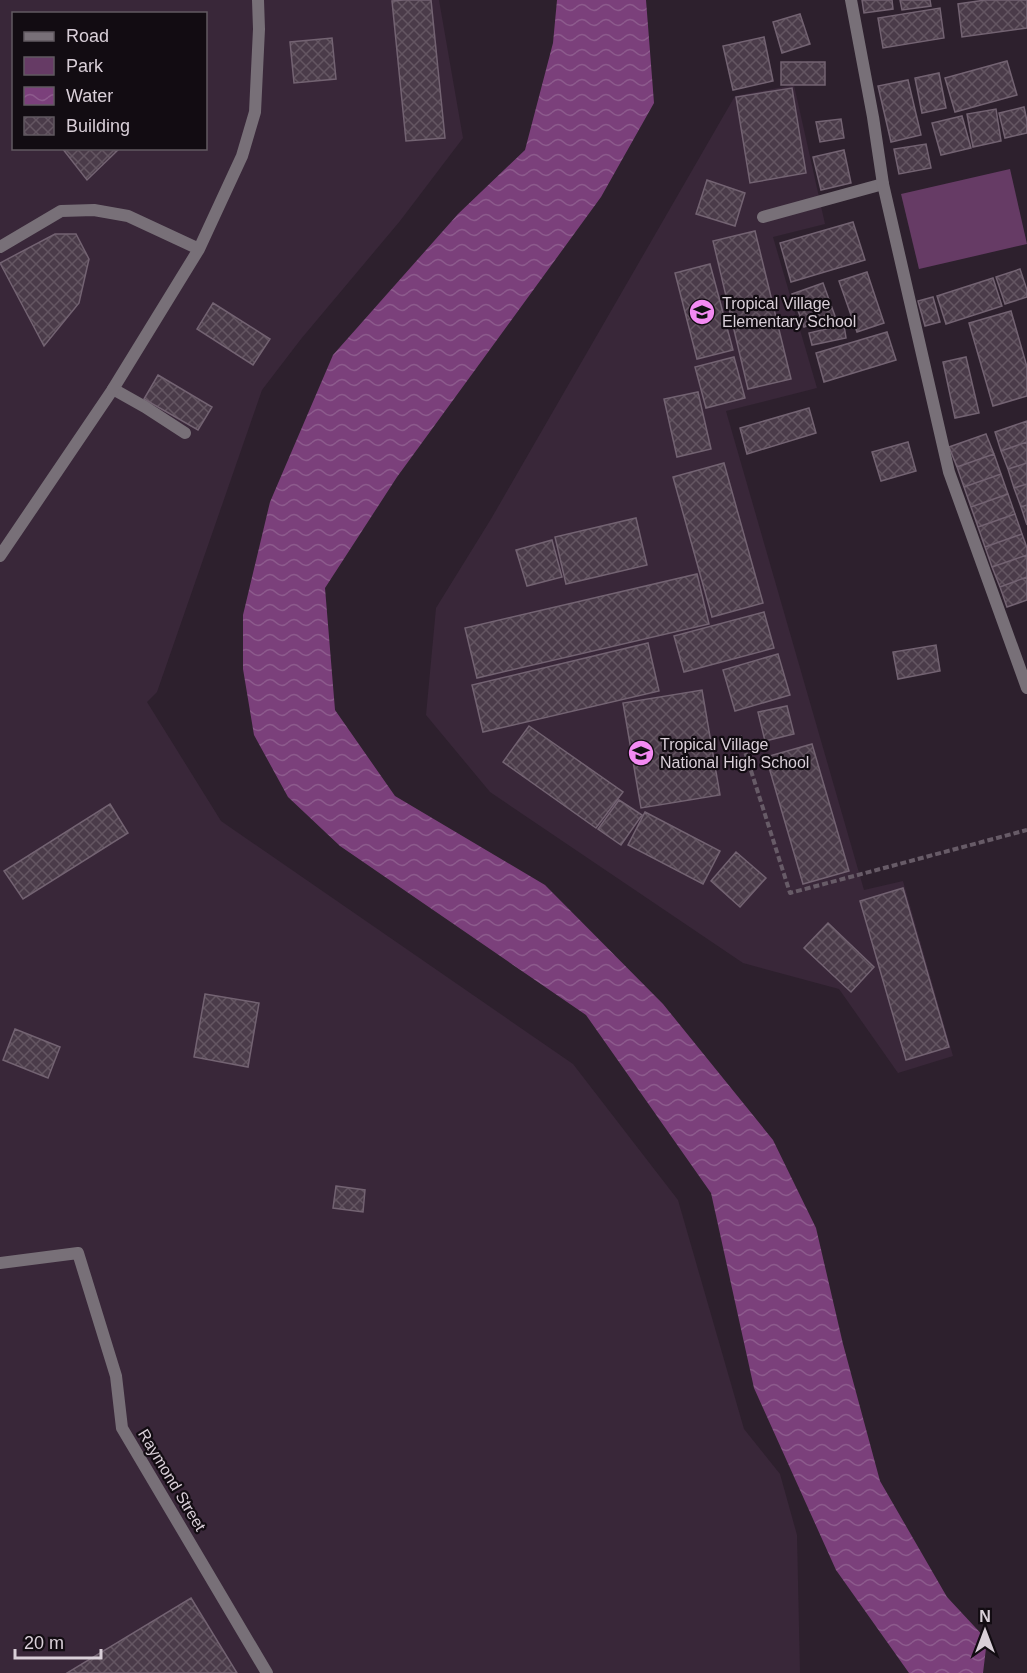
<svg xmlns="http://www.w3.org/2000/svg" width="1027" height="1673" font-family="Arial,sans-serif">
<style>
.built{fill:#392739;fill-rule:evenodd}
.green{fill:#663b65}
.water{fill:url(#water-waves)}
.building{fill:url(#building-cross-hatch);stroke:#736372;stroke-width:1.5}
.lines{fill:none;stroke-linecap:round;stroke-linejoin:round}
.path{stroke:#675b67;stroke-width:4;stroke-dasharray:6 3;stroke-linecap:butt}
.service{stroke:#787078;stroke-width:12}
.minor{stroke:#787078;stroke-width:12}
.labels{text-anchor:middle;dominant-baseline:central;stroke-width:4.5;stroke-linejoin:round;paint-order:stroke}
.poi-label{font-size:16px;fill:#d9cfd8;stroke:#120c12;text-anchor:start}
.street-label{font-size:16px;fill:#d9cfd8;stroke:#120c12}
</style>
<defs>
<pattern id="water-waves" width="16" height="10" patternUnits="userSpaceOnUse" patternTransform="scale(1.5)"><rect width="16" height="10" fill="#7b407b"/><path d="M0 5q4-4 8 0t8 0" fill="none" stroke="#8d5b8d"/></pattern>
<pattern id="building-cross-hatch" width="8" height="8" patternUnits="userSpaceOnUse" patternTransform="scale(1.5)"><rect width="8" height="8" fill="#4a3b49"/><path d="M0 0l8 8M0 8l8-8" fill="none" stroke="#645662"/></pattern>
</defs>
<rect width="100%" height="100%" fill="#2d202d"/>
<path class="built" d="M0 0H439L463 138 400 221 301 339 262 390 157 692 147 702 221 821 573 1064 678 1200 744 1429 780 1474 797 1535 800 1673H0ZM14 14H206V148H14Z
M794 85 825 224 773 237 817 388 726 411 864 890 903 881 953 1056 898 1073 839 989 743 963 490 792 426 715 436 608 491 519 735 96Z"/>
<path class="green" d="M1010 169 1027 244 919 269 901 194Z"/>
<path class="water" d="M557 0H646L654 103 601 197 397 477 325 588 335 710 395 796 545 885 663 1004 773 1140 816 1228 843 1344 880 1481 947 1597 987 1640 983 1673H909L836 1570 754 1388 711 1193 586 1015 340 846 288 797 254 735 243 669V615L270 502 333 355 458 214 525 150 553 43Z"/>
<path class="building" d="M404 0H431L445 138 406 141 392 1Z
M862 0H892L893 9 864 13Z
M900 0H930L931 6 902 10Z
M985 0H1027V28L962 37 958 4Z
M940 8 944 38 883 48 878 18Z
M800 14 810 44 782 53 773 22Z
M764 37 773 81 733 90 723 46Z
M332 38 336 79 294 83 290 42Z
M1007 61 1017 95 955 112 945 78Z
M781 62H825V85H781Z
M939 73 946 108 922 113 915 78Z
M908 80 921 135 891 142 878 86Z
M792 88 806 173 750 183 736 97Z
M1024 107 1027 121V133L1005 138 999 113Z
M996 109 1001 141 973 147 967 114Z
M962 116 971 148 941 155 932 123Z
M841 119 844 138 820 142 816 122Z
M926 144 931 168 899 174 894 149Z
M62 148H120L87 180Z
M844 150 851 183 821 190 813 157Z
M707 180 745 193 735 226 696 214Z
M853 222 865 260 791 282 780 243Z
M755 231 791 379 748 389 713 241Z
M55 234H76L89 259 79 303 44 346 0 263Z
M710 264 733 350 697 359 675 273Z
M1020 269 1027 290V297L1005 304 996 277Z
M867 272 884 323 857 332 839 281Z
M993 278 1002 306 946 324 937 296Z
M823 283 835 316 804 327 792 294Z
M933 297 940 322 925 326 918 301Z
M213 303 270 339 253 365 197 329Z
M1011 311 1027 367V396L993 406 969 323Z
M844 325 846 338 812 345 809 333Z
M887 332 896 360 824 382 816 353Z
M734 357 745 398 706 408 695 367Z
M966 357 979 413 955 418 943 362Z
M158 375 212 407 198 430 144 399Z
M698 392 711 449 677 457 664 399Z
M809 408 816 433 747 454 740 428Z
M1027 421V442L1001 451 995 432Z
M986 434 994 454 957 467 949 447Z
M908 442 916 471 881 481 872 452Z
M1027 442V463L1008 469 1001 451Z
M994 454 1001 474 964 487 957 467Z
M724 463 763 603 712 617 673 477Z
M1027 463V484L1014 488 1008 469Z
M1001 474 1008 494 971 507 964 487Z
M1027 484V505L1021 507 1014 488Z
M1008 494 1015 514 978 527 971 507Z
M1027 505V525L1021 507Z
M1015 514 1022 534 985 547 978 527Z
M636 518 647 565 566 584 555 537Z
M1022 534 1027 548V555L992 567 985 547Z
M552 540 562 577 527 586 516 550Z
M1027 555V577L1000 587 992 567Z
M697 574 709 624 477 678 465 628Z
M1027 577V600L1007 607 1000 587Z
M764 612 774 648 684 672 674 636Z
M648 643 659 691 483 732 472 685Z
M936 645 940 671 898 679 893 652Z
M778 654 790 695 735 711 723 670Z
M702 690 720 795 641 808 623 703Z
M787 706 794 734 765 741 758 712Z
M529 726 623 792 596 828 503 762Z
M812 744 849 871 803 884 766 757Z
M619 800 642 815 621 845 598 829Z
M110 804 128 833 23 899 4 871Z
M645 812 720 851 703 884 628 845Z
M736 852 766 878 740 907 711 881Z
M903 888 949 1047 906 1060 860 901Z
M828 923 874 967 851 992 804 948Z
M205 994 259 1003 248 1067 194 1057Z
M15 1029 60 1047 48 1078 3 1060Z
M336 1186 365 1190 363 1212 333 1208Z
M191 1598 237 1673H67Z"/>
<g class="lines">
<path class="path" d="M740 736 790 893 1027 830"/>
<path class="service" d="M763 217 883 184
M113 389 145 407 185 433"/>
<path class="minor" d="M851 0 873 117 883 184 949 472 1027 688
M0 247 61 211 94 210 128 216 199 249
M0 556 113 389 199 249 242 156 255 112 259 29 258 0
M0 1263 78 1253 116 1376 122 1428 267 1673"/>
</g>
<defs>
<g id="school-disc" transform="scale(1.35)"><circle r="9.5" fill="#f38af2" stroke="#120c12"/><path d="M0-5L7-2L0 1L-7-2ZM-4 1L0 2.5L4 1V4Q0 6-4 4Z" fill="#111"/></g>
</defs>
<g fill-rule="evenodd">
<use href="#school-disc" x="702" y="312"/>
<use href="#school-disc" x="641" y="753"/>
</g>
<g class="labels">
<g class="poi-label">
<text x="722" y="303">Tropical Village<tspan x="722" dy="18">Elementary School</tspan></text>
<text x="660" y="744">Tropical Village<tspan x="660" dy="18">National High School</tspan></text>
</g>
<g class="street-label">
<text transform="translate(172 1480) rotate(59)">Raymond Street</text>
</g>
</g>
<rect x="12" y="12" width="195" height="138" fill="#120c12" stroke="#625a61" stroke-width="1.5"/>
<rect x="24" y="32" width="30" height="9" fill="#787078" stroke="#625a61" stroke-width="1.5"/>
<text x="66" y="42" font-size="18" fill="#d9cfd8">Road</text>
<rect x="24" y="57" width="30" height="18" fill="#663b65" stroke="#625a61" stroke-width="1.5"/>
<text x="66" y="72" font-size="18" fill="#d9cfd8">Park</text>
<rect x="24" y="87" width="30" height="18" fill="url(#water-waves)" stroke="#625a61" stroke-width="1.5"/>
<text x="66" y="102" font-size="18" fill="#d9cfd8">Water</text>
<rect x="24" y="117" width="30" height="18" fill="url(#building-cross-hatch)" stroke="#625a61" stroke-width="1.5"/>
<text x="66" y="132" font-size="18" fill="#d9cfd8">Building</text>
<g transform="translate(985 1631)" stroke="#120c12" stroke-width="4.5" paint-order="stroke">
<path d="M0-4.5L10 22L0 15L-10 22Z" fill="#d9cfd8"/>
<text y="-9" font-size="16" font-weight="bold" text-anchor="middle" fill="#d9cfd8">N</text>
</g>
<path d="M15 1649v9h86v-9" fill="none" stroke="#d9cfd8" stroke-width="3"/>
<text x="24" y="1649" font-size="18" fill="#d9cfd8" stroke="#120c12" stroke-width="4.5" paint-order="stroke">20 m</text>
</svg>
